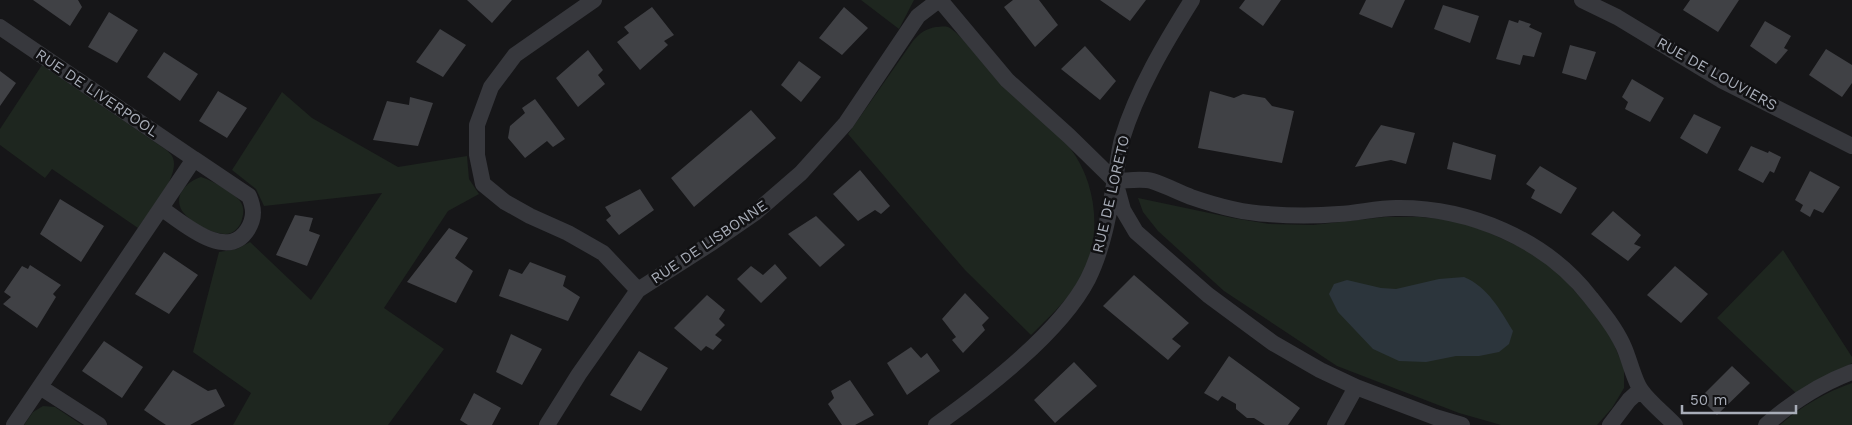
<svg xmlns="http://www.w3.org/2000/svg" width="1852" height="425" font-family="'Work Sans',sans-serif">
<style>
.green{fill:#1e261f}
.water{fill:#2c353c}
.building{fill:#404145}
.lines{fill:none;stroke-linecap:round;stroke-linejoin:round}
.street{stroke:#37383d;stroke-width:16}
.labels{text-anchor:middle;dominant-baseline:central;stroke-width:5;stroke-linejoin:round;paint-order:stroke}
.street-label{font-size:15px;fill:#a8adb8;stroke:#111113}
</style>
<rect width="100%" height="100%" fill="#161618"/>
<path class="green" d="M861 0H914L899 29Z
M936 27C939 27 944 26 948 27 957 30 989 69 999 78 1015 94 1032 110 1048 126 1055 133 1063 140 1070 148 1098 184 1103 241 1079 281 1066 302 1048 318 1031 335L965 270 848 134 913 41C920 33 925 29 936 27Z
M42 65 165 149C168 151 172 155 173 158 180 177 149 212 138 228L52 169 45 178 0 145V129Z
M282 92 312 118 398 167 467 156 469 179 479 194 448 211 384 308 444 349 388 425H233L251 393 193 352 219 252 237 249 250 242 311 300 382 193 264 206 256 189 232 170Z
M201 177C211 180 233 192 240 201 244 207 244 212 242 219 241 225 236 231 231 233 217 238 187 221 181 209 174 194 188 181 201 177Z
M1138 198 1233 218 1269 224 1313 225 1385 217H1420L1452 220 1483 230 1516 245 1549 262 1597 316 1612 340 1624 368V388L1612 408 1597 425H1501L1459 413 1337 366 1224 291 1158 231 1143 212Z
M1783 250 1852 357V363L1796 393 1717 318Z
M1852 383V425H1780C1800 407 1826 392 1852 383Z
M43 406 55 407 82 425H24L33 412Z"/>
<path class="water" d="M1464 277C1488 287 1500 310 1513 331L1509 344 1499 352 1479 356H1456L1426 362 1399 361 1373 349 1338 312 1329 294 1334 284 1347 280 1381 288 1396 289 1439 279Z"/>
<path class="building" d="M33 0H78L82 7 70 26Z
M467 0H512L492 23Z
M1013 0H1039L1058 25 1035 47 1004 7Z
M1100 0H1146L1130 21Z
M1245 0H1281L1263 26 1239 8Z
M1366 0H1405L1392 28 1359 14Z
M1690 0H1739L1718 32 1683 10Z
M1443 5 1479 16 1470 43 1434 29Z
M652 7 674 35 664 41 668 45 640 70 617 42 629 33 624 27Z
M844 7 868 28 842 55 819 38Z
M109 12 138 30 117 63 88 47Z
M1509 20 1518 23 1519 20 1531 24 1529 27 1542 33 1534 57 1523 55 1520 65 1496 59Z
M1765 21 1791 36 1784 48 1788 50 1776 64 1750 46Z
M440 29 466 45 443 77 416 62Z
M1570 45 1596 52 1586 80 1562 73Z
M1085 46 1116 81 1100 100 1061 69Z
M1826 49 1852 65V83L1842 97 1809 75Z
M588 50 603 70 598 75 605 84 578 107 556 78Z
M164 52 198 74 180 101 147 77Z
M799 61 821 77 801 102 781 85Z
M0 71 16 83 0 106Z
M1632 79 1664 98 1650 122 1625 109 1628 102 1622 97Z
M218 91 247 108 227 138 199 121Z
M1210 91 1234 98 1243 94 1265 98 1272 106 1294 111 1282 163 1198 148Z
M410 97 433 103 418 146 373 140 387 101 409 105Z
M535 99 565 139 553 147 547 141 525 158 508 138 510 126 525 113 522 108Z
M751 110 776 138 694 207 671 178Z
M1694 114 1721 127 1707 154 1680 138Z
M1381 125 1415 133 1406 164 1391 160 1355 167 1370 141Z
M1453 142 1496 155 1491 180 1447 169Z
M1751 146 1768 153 1769 151 1781 157 1774 173 1770 171 1763 183 1738 170Z
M1540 166 1577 188 1561 214 1531 198 1535 190 1526 184Z
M860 170 890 206 881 214 875 210 858 221 833 194Z
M1810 171 1840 187 1823 213 1814 209 1810 217 1800 211 1803 205 1795 200Z
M640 189 654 210 619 235 606 220 611 216 605 207Z
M60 199 104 226 81 262 40 234Z
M1613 211 1641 235 1634 244 1641 247 1628 261 1591 234Z
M295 215 313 218 309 231 320 235 307 266 276 255Z
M816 216 845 245 820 267 788 234Z
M449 228 468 238 455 258 473 271 456 303 407 282Z
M164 252 198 275 169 314 135 294Z
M530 262 566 276 563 286 580 297 568 321 499 296 509 269 522 274Z
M775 264 787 278 761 303 737 279 751 266 763 275Z
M30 265 61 285 53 294 56 297 37 328 3 304 11 297 4 292 22 266 28 269Z
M1675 266 1708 294 1681 323 1647 295Z
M1134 275 1189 323 1172 339 1181 346 1168 360 1103 306Z
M965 293 989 318 982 325 985 330 963 353 952 340 956 337 942 319Z
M707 295 725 310 719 319 725 325 715 335 722 340 713 350 706 346 701 351 674 328Z
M511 334 542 349 522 385 496 372Z
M104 341 143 367 122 398 82 371Z
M911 347 921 358 927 353 940 371 907 395 887 363Z
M639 351 668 368 641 411 610 395Z
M1229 356 1300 408 1288 425H1265L1254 418H1247L1236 409V404L1222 396 1218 401 1204 393Z
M1074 362 1097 386 1055 423 1034 400Z
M1732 366 1750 383 1717 415 1700 398Z
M173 370 208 391 216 389 225 406 190 425H166L157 419 144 410Z
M850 380 874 415 855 425H842L828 404 834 398 831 391Z
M474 393 501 408 492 425H468L460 420Z"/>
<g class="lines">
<path class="street" d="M594 0 515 55 491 87 477 125V155L483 184 505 202 530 216 568 233 603 253 638 290
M940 0 1007 80 1069 136 1115 181 1123 210 1136 232 1208 295 1273 343 1320 370 1356 387 1435 417 1462 425
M1582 0 1617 17 1721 80 1852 146
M0 27 194 159
M194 159 249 196C254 208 255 217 248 229 227 263 183 223 161 208Z
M1115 181C1126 181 1141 178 1152 181 1165 185 1178 192 1191 197 1214 205 1242 213 1268 214 1292 216 1316 216 1339 214 1358 213 1377 208 1396 208 1468 207 1546 239 1591 298 1603 313 1615 328 1623 345 1629 357 1634 381 1641 390 1650 403 1665 414 1675 425
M40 387 99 425
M14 425 161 208
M547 425 579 374 638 290 713 242 755 213 801 173 846 123 918 16 939 0
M936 425C985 390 1060 333 1088 279 1104 247 1110 208 1116 173 1118 162 1119 150 1122 139 1137 90 1165 43 1192 0
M1335 425 1356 387
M1610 425 1629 400 1640 390
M1766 425C1791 403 1820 384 1852 372"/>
</g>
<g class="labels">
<g class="street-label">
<text transform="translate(1717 74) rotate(29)">RUE DE LOUVIERS</text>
<text transform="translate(97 93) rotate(34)">RUE DE LIVERPOOL</text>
<text transform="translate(1111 194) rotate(-77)">RUE DE LORETO</text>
<text transform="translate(709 242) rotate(-34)">RUE DE LISBONNE</text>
</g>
</g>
<path d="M1682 405v8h114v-8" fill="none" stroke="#a8adb8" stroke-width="2.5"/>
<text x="1690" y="405" font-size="15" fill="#a8adb8" stroke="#111113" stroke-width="4" paint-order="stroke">50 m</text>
</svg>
